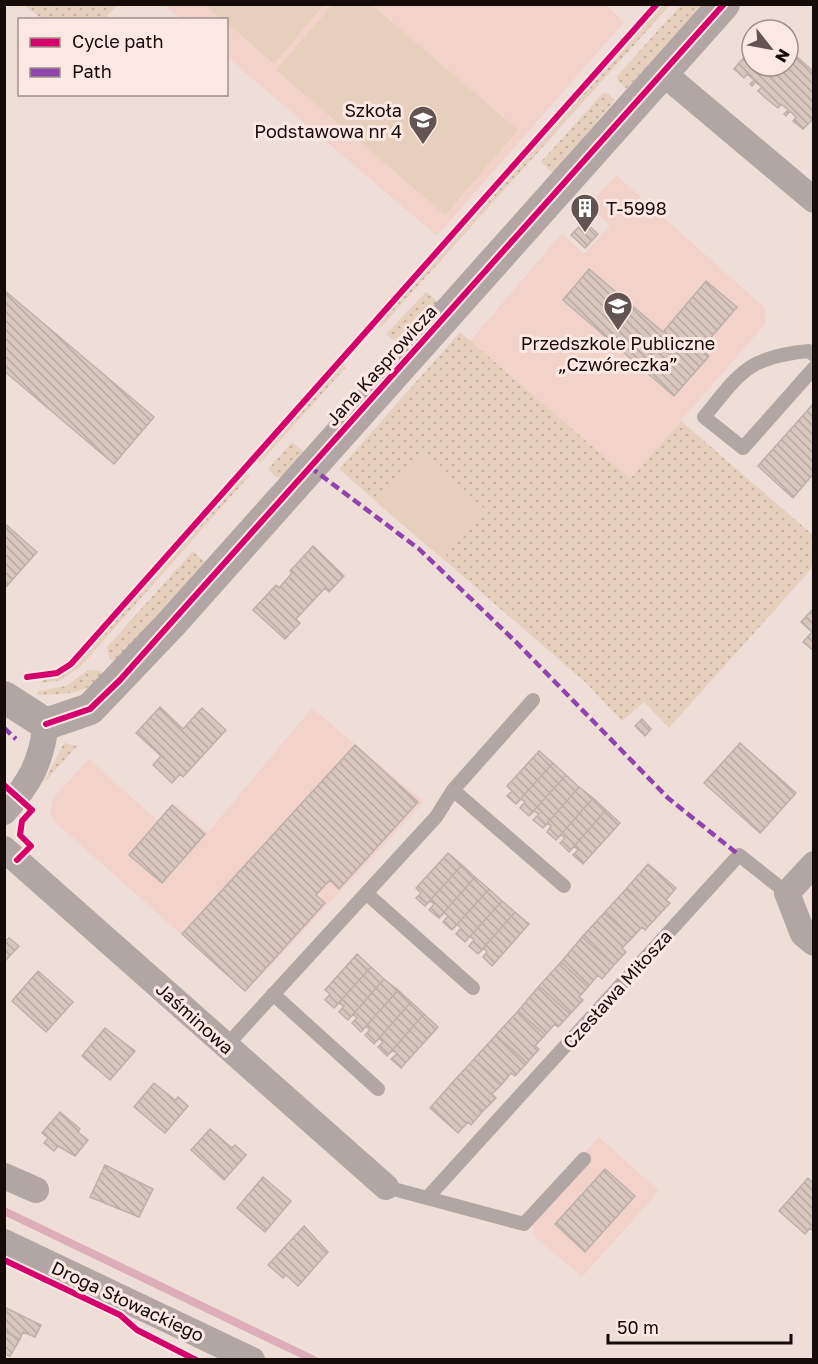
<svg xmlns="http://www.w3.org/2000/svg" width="818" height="1364" font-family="'Golos Text',sans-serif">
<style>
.built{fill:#f2d3ca}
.grass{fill:url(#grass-dots)}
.garden{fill:#e6d0bd}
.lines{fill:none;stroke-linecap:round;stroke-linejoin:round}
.stream{stroke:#ddadba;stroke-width:8}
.building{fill:url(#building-back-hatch);stroke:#bdb0aa;stroke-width:1.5}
.service{stroke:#b2a6a4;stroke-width:14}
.minor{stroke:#b2a6a4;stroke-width:26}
.tertiary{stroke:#b2a6a4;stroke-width:32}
.quiet{stroke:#8e44ad;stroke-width:4.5;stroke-dasharray:9 4.5;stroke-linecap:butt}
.cycleway-casing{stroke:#fce8e2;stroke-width:10}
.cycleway{stroke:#d6006c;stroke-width:6}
.labels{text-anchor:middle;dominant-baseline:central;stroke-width:6;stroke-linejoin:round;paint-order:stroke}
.poi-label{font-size:18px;fill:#160b08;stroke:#fce8e2;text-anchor:end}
.street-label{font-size:18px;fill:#160b08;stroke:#fce8e2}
</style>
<defs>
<pattern id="grass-dots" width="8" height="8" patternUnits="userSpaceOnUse" patternTransform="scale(1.5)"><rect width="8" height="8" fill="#e6d0bd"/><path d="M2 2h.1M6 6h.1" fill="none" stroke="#c5b1a1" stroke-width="1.8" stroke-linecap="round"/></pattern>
<pattern id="building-back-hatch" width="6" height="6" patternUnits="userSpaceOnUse" patternTransform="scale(1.5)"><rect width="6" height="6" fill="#d8c6bd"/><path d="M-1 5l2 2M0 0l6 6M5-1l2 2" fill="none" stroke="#b9a9a1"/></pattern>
</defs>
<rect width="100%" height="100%" fill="#efddd8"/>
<path class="built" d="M605 4 624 22 437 236 227 57 226 20 182 19 164 5Z
M616 175 764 307 766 323 630 479 470 341 562 233 584 254 610 226 589 206Z
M312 708 424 802 246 992 56 823 50 814 53 798 89 759 158 821 173 803 208 832Z
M599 1137 659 1191 582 1277 534 1236 532 1212Z"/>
<path class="grass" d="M24 5H117L104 20 42 19Z
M663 5H670L380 328 377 325Z
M681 5H704L626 89 617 80V76Z
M607 93 615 100 554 174 541 162 602 94Z
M426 292 439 302 406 340H393L386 334Z
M460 332 630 479 681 421 813 535V567L669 728 644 702 622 721 585 682 339 469Z
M342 363 346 367 260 463 258 461Z
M292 442 304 452 282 477H276L268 469Z
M246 474 249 476 80 667 61 680 41 683 42 679 59 677 74 667Z
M193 551 206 563 116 664 109 658 107 647Z
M88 670 100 671 105 676C84 694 64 695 37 695L38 691 66 686Z
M64 743 77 746 43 784Z"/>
<path class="garden" d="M205 5H324L274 64 227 23 226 20 222 19Z
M332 5H372L518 130 445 215 276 70Z
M420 452 486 510 443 559 376 502Z"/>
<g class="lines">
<path class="stream" d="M4 1211 314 1360"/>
</g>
<path class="building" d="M752 48V66H788V49L814 72V118L803 129 793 121 796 117 790 111 786 116 784 114 788 110 781 104 778 108 769 101 758 91 762 87 755 82 752 86 750 84 754 80 747 74 744 78 734 69Z
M584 221 598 234 585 248 571 235Z
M589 269 663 332 706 281 737 307 701 349 709 356 674 396 563 300Z
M4 290 154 417 114 464 4 371Z
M814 403V473L793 498 758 466Z
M4 523 37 552 4 589Z
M313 546 344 576 329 592 325 588 296 619 300 623 285 639 253 610 276 585 279 588 292 573 290 571Z
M814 608V651L803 642 812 632 801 622Z
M160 707 183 729 202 708 226 730 183 777 180 774 172 783 153 765 161 756 136 733Z
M642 719 651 729 645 736 635 726Z
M740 743 796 793 760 833 704 783Z
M355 745 418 802 339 889 330 880 316 895 325 903 245 991 182 934Z
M539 751 553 763 516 804 507 796 512 791 507 786Z
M553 763 566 775 529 816 520 808 525 802 521 799 516 804Z
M566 775 579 787 543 828 533 820 539 814 534 811 529 816Z
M579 787 593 798 556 840 547 832 551 826 548 823 543 828Z
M593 798 606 810 569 852 560 843 565 838 561 835 556 840Z
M172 805 205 834 162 883 129 855Z
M606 810 620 823 583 864 573 855 578 850 574 846 569 852Z
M448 853 462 865 425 906 416 898 421 893 416 888Z
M648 864 676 888 666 900 670 903 657 917 626 889Z
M462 865 475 877 439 918 429 910 434 904 430 901 425 906Z
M475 877 489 889 452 930 443 922 448 916 444 913 439 918Z
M489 889 502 901 465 942 456 934 461 928 457 924 452 930Z
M626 889 657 917 645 930 642 927 632 938 604 913Z
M502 901 515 912 478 954 469 946 474 940 470 936 465 942Z
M515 912 529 924 492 966 483 957 487 952 484 948 478 954Z
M604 913 632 938 622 948 626 952 614 965 582 937Z
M582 937 614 965 602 979 598 975 588 987 561 962Z
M9 938 19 946 4 962V942Z
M357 954 371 967 334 1008 325 1000 330 994 325 990Z
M561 962 588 987 579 997 583 1000 570 1014 539 986Z
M371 967 384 979 348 1020 339 1012 344 1006 339 1003 334 1008Z
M38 971 73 1002 46 1032 12 1001Z
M384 979 398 990 361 1032 352 1023 357 1018 353 1014 348 1020Z
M539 986 570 1014 558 1027 555 1024 545 1035 518 1011Z
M398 990 411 1002 374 1044 365 1035 370 1030 366 1026 361 1032Z
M411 1002 424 1014 387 1056 378 1047 383 1042 379 1038 374 1044Z
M518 1011 545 1035 535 1046 539 1049 527 1063 496 1035Z
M424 1014 438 1027 401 1068 391 1059 397 1054 393 1050 387 1056Z
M105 1028 135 1051 110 1080 82 1056Z
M496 1035 527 1063 515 1076 511 1073 502 1084 474 1059Z
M474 1059 502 1084 492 1094 496 1098 483 1111 452 1083Z
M154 1083 175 1100 178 1097 188 1106 165 1133 134 1107Z
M452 1083 483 1111 471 1125 468 1122 458 1133 430 1108Z
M60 1112 80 1129 78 1132 88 1140 75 1156 58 1146 54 1151 44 1143 48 1138 42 1133Z
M210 1129 232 1148 235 1145 246 1155 224 1180 191 1150Z
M105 1165 153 1189 139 1217 90 1197Z
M605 1169 635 1196 585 1252 555 1224Z
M263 1177 291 1201 265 1232 237 1208Z
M808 1178 814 1184V1232L810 1228 805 1234 779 1211Z
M304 1226 328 1252 298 1286 286 1275 283 1278 268 1265Z
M4 1307 41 1325 35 1337 23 1332 20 1339 4 1331Z
M4 1331 20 1339 10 1356 4 1354Z"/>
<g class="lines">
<path class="service" d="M814 355 809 351C747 357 741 372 704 417L743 448 814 368
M453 790 564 886
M366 893 473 988
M273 994 378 1089
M226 1046 436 817 453 790 533 700
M386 1187 524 1224 584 1159
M427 1198 739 855 787 893"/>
<path class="minor" d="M663 73 814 200
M4 812C30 783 41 763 46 724
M4 849 386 1187
M814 864 787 893 803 934 814 943
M4 1176 36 1190
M4 1242 252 1360"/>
<path class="tertiary" d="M4 697 46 724 90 709 171 624 724 4"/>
<path class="quiet" d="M310 467 419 549 517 643 668 798 739 855
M4 728 16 739"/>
<g class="cycleway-casing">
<path id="cycleway" d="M27 677 57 673 71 664 657 4
M46 724 90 709 120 680 724 4
M4 785 32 810 22 821 20 835 31 846 17 860
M4 1260 120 1315 137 1330 196 1360"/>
</g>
<use href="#cycleway" class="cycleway"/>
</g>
<defs>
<g id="school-pin" transform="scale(1.5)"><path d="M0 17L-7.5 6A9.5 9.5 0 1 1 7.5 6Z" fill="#625451" stroke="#fce8e2"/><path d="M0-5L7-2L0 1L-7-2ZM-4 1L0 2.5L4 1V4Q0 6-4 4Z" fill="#fff"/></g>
<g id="building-pin" transform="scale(1.5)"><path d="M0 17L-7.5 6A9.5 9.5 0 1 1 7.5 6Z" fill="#625451" stroke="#fce8e2"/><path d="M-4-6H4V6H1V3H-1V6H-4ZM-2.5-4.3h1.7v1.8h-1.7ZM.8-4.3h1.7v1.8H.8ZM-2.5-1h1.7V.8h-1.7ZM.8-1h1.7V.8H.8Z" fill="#fff"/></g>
</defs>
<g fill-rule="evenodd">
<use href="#school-pin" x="423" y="120"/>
<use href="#building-pin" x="585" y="208"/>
<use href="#school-pin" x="618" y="306"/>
</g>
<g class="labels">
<g class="poi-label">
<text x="402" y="110">Szkoła<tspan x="402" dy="21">Podstawowa nr 4</tspan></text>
<text x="606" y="208" text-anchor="start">T-5998</text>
<text x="618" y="343" text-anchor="middle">Przedszkole Publiczne<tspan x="618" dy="21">„Czwóreczka”</tspan></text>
</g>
<g class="street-label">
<text transform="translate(381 365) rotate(-48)">Jana Kasprowicza</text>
<text transform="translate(617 989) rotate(-48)">Czesława Miłosza</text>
<text transform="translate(195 1018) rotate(42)">Jaśminowa</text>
<text transform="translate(128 1301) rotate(25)">Droga Słowackiego</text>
</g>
</g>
<rect width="818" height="1364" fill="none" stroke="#160b08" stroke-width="12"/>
<rect x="18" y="18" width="210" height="78" fill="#fce8e2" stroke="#a0908b" stroke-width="1.5"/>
<rect x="30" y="38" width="30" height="9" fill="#d6006c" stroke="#a0908b" stroke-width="1.5"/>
<text x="72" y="48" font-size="18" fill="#160b08">Cycle path</text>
<rect x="30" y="68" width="30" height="9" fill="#8e44ad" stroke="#a0908b" stroke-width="1.5"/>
<text x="72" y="78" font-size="18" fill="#160b08">Path</text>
<g transform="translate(770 48) rotate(121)"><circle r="28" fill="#fce8e2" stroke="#a0908b" stroke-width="1.5"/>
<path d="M0-4.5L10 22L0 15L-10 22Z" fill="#625451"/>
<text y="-9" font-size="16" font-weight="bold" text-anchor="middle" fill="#160b08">N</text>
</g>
<path d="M608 1334v9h183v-9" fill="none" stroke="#160b08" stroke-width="3"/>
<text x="617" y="1334" font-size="18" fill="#160b08" stroke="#fce8e2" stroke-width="4.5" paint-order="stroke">50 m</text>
</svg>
